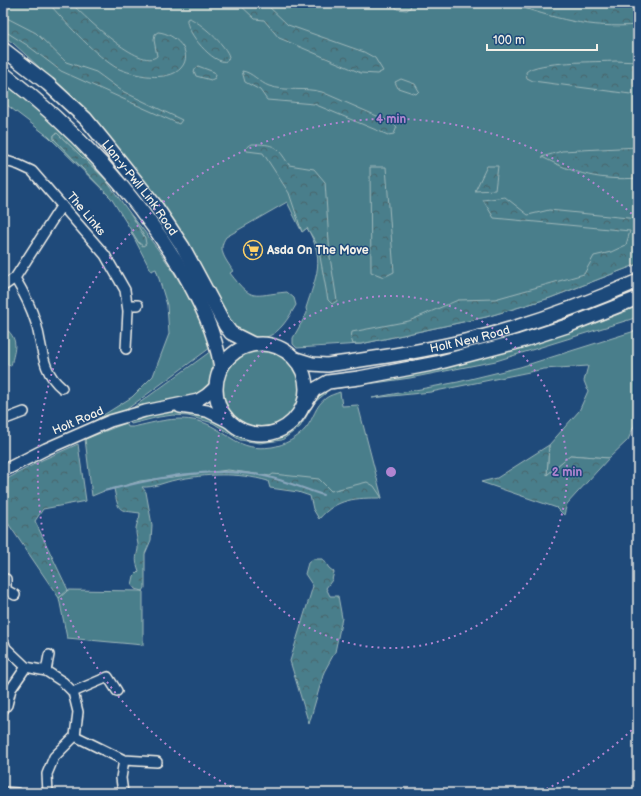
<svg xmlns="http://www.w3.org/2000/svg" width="641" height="796" font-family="'Balsamiq Sans',sans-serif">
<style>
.green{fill:#4a7e8b;stroke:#9fb8ba}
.forest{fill:url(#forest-crowns);stroke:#9fb8ba}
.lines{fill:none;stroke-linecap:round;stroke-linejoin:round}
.stream{stroke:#8aa7bd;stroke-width:2}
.minor-casing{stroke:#f4f1e8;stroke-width:12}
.major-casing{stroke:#f4f1e8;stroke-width:14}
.highway-casing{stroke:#f4f1e8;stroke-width:16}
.minor{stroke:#1f4a7a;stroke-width:9}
.major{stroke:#1f4a7a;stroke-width:11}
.highway{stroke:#1f4a7a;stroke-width:13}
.ring{fill:none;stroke:#b185d1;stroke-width:2;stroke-dasharray:2 4}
.labels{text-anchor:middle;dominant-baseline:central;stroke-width:3;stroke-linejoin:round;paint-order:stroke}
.street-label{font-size:12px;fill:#f4f1e8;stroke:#1f4a7a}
.poi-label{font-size:12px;font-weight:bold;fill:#f4f1e8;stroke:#1f4a7a;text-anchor:start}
.centre{fill:#b185d1;stroke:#1f4a7a;stroke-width:2}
.ring-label{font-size:12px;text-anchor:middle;font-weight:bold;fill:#b185d1;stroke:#1f4a7a;stroke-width:3;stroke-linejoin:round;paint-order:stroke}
</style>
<defs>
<pattern id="forest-crowns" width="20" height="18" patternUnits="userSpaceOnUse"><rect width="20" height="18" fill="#4a7e8b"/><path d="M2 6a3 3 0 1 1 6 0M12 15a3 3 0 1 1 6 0" fill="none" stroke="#4a666c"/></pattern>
</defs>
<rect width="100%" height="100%" fill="#1f4a7a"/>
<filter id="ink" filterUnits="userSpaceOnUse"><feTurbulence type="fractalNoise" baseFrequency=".025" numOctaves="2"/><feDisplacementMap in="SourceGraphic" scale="8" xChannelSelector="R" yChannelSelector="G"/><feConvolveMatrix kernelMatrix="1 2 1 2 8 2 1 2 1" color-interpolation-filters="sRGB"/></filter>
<g filter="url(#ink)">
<path class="green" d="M3 3H638V264L550 298 486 317 361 344 297 348 293 344V338L307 313 306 308C316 276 326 260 307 228L302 232 287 202 226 237C217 250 225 258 233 271L230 273C253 303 252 295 287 292L294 298 296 305C278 337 264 349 231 325 199 269 168 211 128 160 94 117 53 80 13 43L3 36Z
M3 81C42 110 73 142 105 179L57 133 54 135V139L111 198 49 137 3 102V93L6 96Z
M132 216C164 255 195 299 210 348L123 412 94 421 132 397 153 376 169 334 167 305 156 269 151 271 131 232 139 243 145 238Z
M638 306V317L496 361 410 378 333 389V388C437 371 540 348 638 306Z
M3 326C20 340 15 347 11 366L3 363Z
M638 330V417L628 440 609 458 570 455 547 475 549 445 579 411 588 391 584 381 588 366 544 369 431 392 372 398 458 382 520 367Z
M211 351C213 368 214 383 199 395L127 412Z
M222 390a39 39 0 1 1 78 0a39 39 0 1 1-78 0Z
M325 391 326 393 315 402 300 427 282 440 260 443 240 440 213 423 188 416 173 415 159 417 131 424 130 421C154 414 176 409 202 415 229 422 250 451 281 436 301 426 307 404 325 391Z
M340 392 342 406 358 405 382 498 353 494 323 495 265 476 228 472 141 482 104 491 92 496 85 439 126 423 128 427H133C156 422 178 415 202 422 230 432 237 452 272 447 284 445 298 438 306 428 314 418 315 406 326 398 330 395 335 394 340 392Z
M68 590 143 591V645L67 638 59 598Z"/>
<path class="forest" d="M50 3H71C83 15 141 72 157 56L154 40 155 34 158 32C174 33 195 52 181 68 168 83 132 75 117 68 97 57 67 24 52 7Z
M238 3H265L288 25 364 52 375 58 383 71 377 74 361 73 284 40 279 38 264 20 255 19Z
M393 3H408L411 7 407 10 397 9Z
M508 3H638V25C588 29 555 18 508 3Z
M3 16 36 33 66 62 96 72 122 91 182 120 179 124 61 71 27 45 3 30Z
M189 18C200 22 227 46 229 57L227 61C214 66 185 31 187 19Z
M616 61 638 62V95L533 81 527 78 526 72C537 61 598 62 616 61Z
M198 66 214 72 216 75 215 78 211 80 196 76 194 71Z
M242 71C252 72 260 83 269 86 287 92 304 87 322 92L393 123 397 127 394 134 388 135 314 104 267 100 260 90 245 82Z
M401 79 415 84 419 91 416 94 398 88 395 82Z
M57 133 105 179 132 216 145 238 146 244 143 246 139 243 111 198 54 139V135Z
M252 144C275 144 277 146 289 165L314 169 325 182 330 257 337 301 332 304 328 300 318 246 307 228 302 232 289 193 263 153 247 151 246 148Z
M638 147V178C601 181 575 174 542 157L562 151Z
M487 166H498L495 190 475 191Z
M370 167H386L394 272 384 277 371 272Z
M505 197 528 215 549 210 638 219V264L550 298 486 317 361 344H353L351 338 352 332 409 321 458 300 495 299 584 274 594 256 611 252 626 245 630 231 494 218 483 200Z
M78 444 86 501 43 509 35 521 68 590 59 598 3 516V481L42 460Z
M549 445 547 475 570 455 609 458 567 504 564 515 557 508 481 482 497 478Z
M228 470 270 476 273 474 319 479 331 491 367 482 374 486 382 498C356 498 337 498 319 519L313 509 310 496 298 492 270 488 268 481C237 472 207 474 175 480 165 482 153 488 142 487L146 492 152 525 151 540 145 554V588L143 591 135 589 132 585 134 576 139 571C135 560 136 559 138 549 139 543 135 535 136 528 137 522 140 519 140 513 117 510 119 512 114 489L140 481Z
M313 559H323L329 568 334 572 332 580 326 588 330 596H338L342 618 335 652 324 672 309 724 290 661 313 586 305 574 308 563Z"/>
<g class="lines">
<path class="stream" d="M104 491C156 478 211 465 264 476 284 480 304 489 323 495"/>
<g class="minor-casing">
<path id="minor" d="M3 160 19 165 32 171 105 255 125 290 128 311 126 349
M62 205 15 278C24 293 31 307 36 323 43 348 41 371 62 388
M5 285 15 278
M127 305H138
M3 420 24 412
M6 590 15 595
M3 592 6 590V579
M3 640 6 648 26 667 46 671 63 682 73 692 78 712 75 736 54 757 47 774 48 793
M46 671 49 655
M73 692 108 677 117 691
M3 710 7 705 11 689 26 667
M75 736 124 760 157 762
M3 792 17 793
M123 793 121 778 124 760"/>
</g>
<g class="major-casing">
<path id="major" d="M180 407 207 411 231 423
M3 471 46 449 110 421 145 411 198 400 206 395 216 386"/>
</g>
<g class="highway-casing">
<g id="highway">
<path id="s1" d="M3 49 48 84 86 119 104 141 155 205 183 247 225 325 231 333 253 344"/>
<path d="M3 73C74 128 137 195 183 272 200 302 215 332 221 367"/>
<circle cx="261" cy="389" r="45"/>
<path id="s2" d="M296 359 312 364 327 365C389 356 453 347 513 328 555 315 597 299 638 281"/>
<path d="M305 404 314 390 328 382 359 378 437 363 521 341 567 326 638 298"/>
</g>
</g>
<use href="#minor" class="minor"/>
<use href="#major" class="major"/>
<use href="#highway" class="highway"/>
</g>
</g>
<g class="ring">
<circle cx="391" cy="472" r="176"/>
<path d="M636 726A353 353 0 0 1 540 792M242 792A353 353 0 1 1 636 218"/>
</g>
<defs>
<g id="supermarket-ring" transform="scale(1)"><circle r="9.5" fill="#1f4a7a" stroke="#ffd166" stroke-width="1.5"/><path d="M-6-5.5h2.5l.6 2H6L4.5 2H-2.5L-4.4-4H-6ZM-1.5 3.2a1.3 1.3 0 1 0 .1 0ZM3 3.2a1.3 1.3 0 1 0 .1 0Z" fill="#ffd166"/></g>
</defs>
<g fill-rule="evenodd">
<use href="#supermarket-ring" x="253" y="250"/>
</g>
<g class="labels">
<g class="street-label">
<text stroke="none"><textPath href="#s1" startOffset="196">Llan-y-Pwll Link Road</textPath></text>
<text transform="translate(86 214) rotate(50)">The Links</text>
<text stroke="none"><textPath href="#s2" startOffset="177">Holt New Road</textPath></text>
<text transform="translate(78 421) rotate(-23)">Holt Road</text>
</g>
<g class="poi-label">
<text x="267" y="250">Asda On The Move</text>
</g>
</g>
<circle cx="391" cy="472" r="6" class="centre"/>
<g class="ring-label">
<text x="391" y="123">4 min</text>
<text x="567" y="476">2 min</text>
</g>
<rect width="641" height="796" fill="none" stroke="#1f4a7a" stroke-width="16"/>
<rect x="8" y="8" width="625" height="780" fill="none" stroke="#f4f1e8" stroke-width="1.5" filter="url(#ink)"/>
<path d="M487 44v6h110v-6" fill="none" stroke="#f4f1e8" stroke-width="2"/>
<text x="493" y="44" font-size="12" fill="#f4f1e8" stroke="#1f4a7a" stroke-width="3" paint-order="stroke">100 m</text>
</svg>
